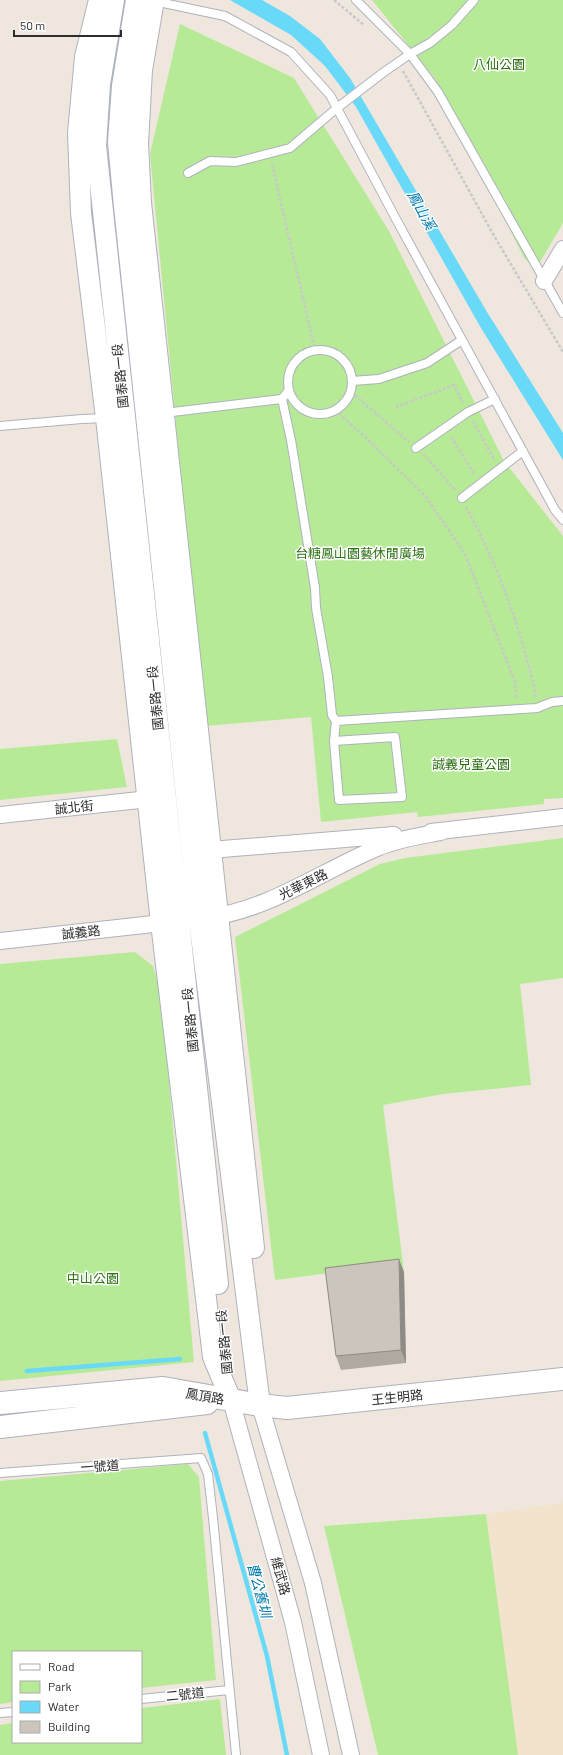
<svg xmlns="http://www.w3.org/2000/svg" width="563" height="1755" font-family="Barlow,'Noto Sans TC',sans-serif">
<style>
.education{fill:#f2e4cc}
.green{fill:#b6ea96}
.water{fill:#69d9f9}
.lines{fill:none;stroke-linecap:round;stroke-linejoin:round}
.stream{stroke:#69d9f9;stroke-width:4.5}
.service-casing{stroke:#aeb2bd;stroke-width:10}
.minor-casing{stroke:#aeb2bd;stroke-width:18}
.tertiary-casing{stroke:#aeb2bd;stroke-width:22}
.secondary-casing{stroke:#aeb2bd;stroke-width:24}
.path{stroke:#c8c8c8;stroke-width:2.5;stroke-dasharray:3 2;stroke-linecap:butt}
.service{stroke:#fff;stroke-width:8}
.minor{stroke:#fff;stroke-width:16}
.tertiary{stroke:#fff;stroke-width:20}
.secondary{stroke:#fff;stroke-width:22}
.wall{fill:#afa9a2}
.shaded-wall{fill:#8e8a84}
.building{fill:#cbc5bc;stroke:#8e8a84}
.labels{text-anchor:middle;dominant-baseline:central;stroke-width:3;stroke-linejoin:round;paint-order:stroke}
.park-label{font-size:13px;fill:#2c7214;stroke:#fff}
.street-label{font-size:13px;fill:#2d2d2d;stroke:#fff}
.water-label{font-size:14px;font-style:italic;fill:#0179ac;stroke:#fff}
</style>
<rect width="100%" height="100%" fill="#efe7de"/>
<path class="education" d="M563 1503V1755H518L486 1514Z"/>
<path class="green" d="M372 0H563V223L536 269 524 258 434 77Z
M180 24 294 78 389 231 504 461 563 536V798L544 799V804L418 817 417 812 321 822 311 717 205 726 150 154Z
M117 739 127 787 0 800V749Z
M563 838V978L520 984 531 1085 443 1094 383 1105 404 1272 385 1266 275 1280 235 937 380 864 405 858Z
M135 952 153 966 161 992 194 1362 0 1381V964Z
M188 1464 199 1477 216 1680 141 1688V1652H13V1702L0 1704V1481Z
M486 1514 518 1755H378L324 1526Z
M220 1699 226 1755H0V1725L13 1723V1742H141V1708Z"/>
<path class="water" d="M230 0H262L290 16 320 39 350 78 487 312 563 433V460L481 328 356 107 325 66 291 35Z"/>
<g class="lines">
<path class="stream" d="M27 1371 180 1359
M205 1433 267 1656 287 1755"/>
<g class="service-casing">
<path id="service" d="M356 0 410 54 438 92 563 313
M154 1 225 16 291 52 330 95 396 219 555 510 563 520
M188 173 210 161 236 162 290 148 337 108 384 72 410 54 430 43 452 25 474 0
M288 382a32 32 0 1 1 64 0a32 32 0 1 1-64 0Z
M352 381 379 379 427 363 462 340
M282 399 291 440 315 588 316 608 328 677 332 715 336 721 334 741 339 800 402 797 395 737 334 741
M164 413 282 399 289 390
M0 426 82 419 107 418
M416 448 468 412 495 399
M462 498 523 451
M336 721 537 708 552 702 563 701
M0 1473 201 1458 208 1474 213 1518 236 1755
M141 1699 229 1690
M0 1713 13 1712"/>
</g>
<g class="minor-casing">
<path id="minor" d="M544 281 563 249
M0 815 149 799
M431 832 563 817
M210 850 394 835
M206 918C269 910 320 872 377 848 397 839 420 836 441 832
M0 941 171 922
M231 1400 293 1622 321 1755
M260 1405 313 1583 351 1755"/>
</g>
<g class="tertiary-casing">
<path id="tertiary" d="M99 0 85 57 78 133 81 213 106 418 161 923 213 1357 231 1400
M114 0 100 84 96 146 218 1284
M136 0 122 86 118 142 124 206 199 920 260 1405
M154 0 142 70 138 144 141 203 254 1248"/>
</g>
<g class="secondary-casing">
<path id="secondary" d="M0 1403 163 1388 260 1405 287 1408 563 1379
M0 1427 207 1403"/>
</g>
<path class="path" d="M334 0 364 25
M403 71 493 234 563 352
M272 164 315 350
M351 392 409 442
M396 407 454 385 463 403
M335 410 365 437 426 497 465 554 515 682 517 699
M473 421 495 461
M451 437 475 475
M423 454 456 491
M466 507C490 550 508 595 522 642 527 661 533 679 536 698"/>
<use href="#service" class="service"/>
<use href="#minor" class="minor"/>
<use href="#tertiary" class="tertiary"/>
<use href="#secondary" class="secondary"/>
</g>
<path class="wall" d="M404 1272 406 1363 341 1370 336 1356Z"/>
<path class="shaded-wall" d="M399 1259 404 1272 406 1363 401 1350Z"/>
<path class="building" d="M399 1259 401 1350 336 1356 325 1268Z"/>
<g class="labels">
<g class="park-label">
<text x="499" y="64">八仙公園</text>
<text x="360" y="553">台糖鳳山園藝休閒廣場</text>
<text x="471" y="764">誠義兒童公園</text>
<text x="93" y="1278">中山公園</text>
</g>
<g class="street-label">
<text transform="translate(120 376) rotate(-96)">國泰路一段</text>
<text transform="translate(155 698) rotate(-96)">國泰路一段</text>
<text transform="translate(74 807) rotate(-6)">誠北街</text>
<text transform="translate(303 884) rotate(-26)">光華東路</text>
<text transform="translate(81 932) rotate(-6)">誠義路</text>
<text transform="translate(190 1020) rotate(-96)">國泰路一段</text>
<text transform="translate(224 1342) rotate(-96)">國泰路一段</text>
<text transform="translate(205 1396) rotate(10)">鳳頂路</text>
<text transform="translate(397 1397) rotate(-6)">王生明路</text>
<text transform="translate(100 1466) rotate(-4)">一號道</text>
<text transform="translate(281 1576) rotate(75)">維武路</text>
<text transform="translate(185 1694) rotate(-6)">二號道</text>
</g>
<g class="water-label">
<text transform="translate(422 210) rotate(61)">鳳山溪</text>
<text transform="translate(260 1590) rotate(75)">曹公舊圳</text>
</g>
</g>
<rect x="12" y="1651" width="130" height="92" fill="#ffffff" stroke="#ababab"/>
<rect x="20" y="1664" width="20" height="6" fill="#ffffff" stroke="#ababab"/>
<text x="48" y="1671" font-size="12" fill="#2d2d2d">Road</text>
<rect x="20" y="1681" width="20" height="12" fill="#b6ea96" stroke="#ababab"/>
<text x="48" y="1691" font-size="12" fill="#2d2d2d">Park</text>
<rect x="20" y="1701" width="20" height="12" fill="#69d9f9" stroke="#ababab"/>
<text x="48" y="1711" font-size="12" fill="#2d2d2d">Water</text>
<rect x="20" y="1721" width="20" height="12" fill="#cbc5bc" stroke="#ababab"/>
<text x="48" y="1731" font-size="12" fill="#2d2d2d">Building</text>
<path d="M14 30v6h107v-6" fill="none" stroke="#2d2d2d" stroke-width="2"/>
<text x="20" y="30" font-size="12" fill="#2d2d2d" stroke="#ffffff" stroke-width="3" paint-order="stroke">50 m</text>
</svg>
